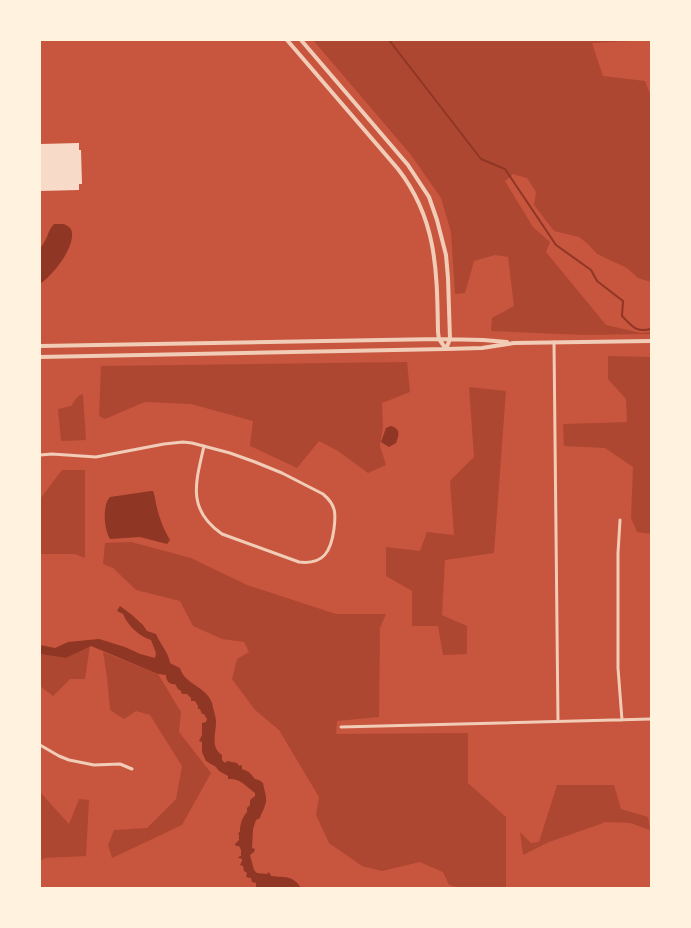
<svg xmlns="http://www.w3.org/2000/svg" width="691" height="928" font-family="'Public Sans',sans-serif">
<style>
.green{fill:#ae4732}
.water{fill:#8f3625}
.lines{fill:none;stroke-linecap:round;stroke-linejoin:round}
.stream{stroke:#8f3625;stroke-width:2}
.building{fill:#f7dbc8}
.minor{stroke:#f1ccb7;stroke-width:3}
.tertiary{stroke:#f1ccb7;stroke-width:4}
</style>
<rect width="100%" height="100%" fill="#c8553d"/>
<path class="green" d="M313 40H651L592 43 603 76 645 81 651 96V282L638 278 627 268 597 254 588 244 579 237 554 231 534 205 536 192 527 178 513 174 505 181 533 227 550 242 546 252 606 325 641 333 651 332V334L583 335 491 331 492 318 514 306 508 257 495 255 474 261 465 293 455 294 451 232 441 198 411 155Z
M608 356 651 357V534L637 532 631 518 633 467 605 448 564 446 563 424 627 422 626 399 608 379Z
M407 362 410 392 382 403 383 427 380 446 386 465 368 473 338 451 319 441 297 468 250 446 253 421 191 404 145 402 105 419 99 416 101 366Z
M469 387 506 391 494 553 445 560 442 615 467 626V654L443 655 438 626H412V591L386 576V547L420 551 427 532 454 535 450 481 474 457Z
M83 394 86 440 61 441 58 409 71 406 78 396Z
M62 470H85V558L75 554H40V499Z
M131 542 191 558 247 585 336 614H386L380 628 379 717 337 721 336 734 468 733V783L506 817V888H462L449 885 443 872 420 862 382 871 362 866 329 843 316 815 319 797 279 730 255 710 232 679 237 659 249 652 244 642 222 639 193 626 180 601 136 590 113 568 103 564 105 543Z
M90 646 85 679H70L53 696 40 686V654L66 658Z
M103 652 158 674 181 712 179 732 211 773 182 825 112 858 108 845 114 830 147 828 176 799 182 766 150 715 136 711 124 719 110 710 107 677Z
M557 785H614L621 809 648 817 650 830 630 823 606 822 549 842 523 855 520 832 531 843 539 842Z
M40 792 69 824 79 799 89 800 86 856 45 858 40 861Z"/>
<path class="water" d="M54 224H64C68 226 72 228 72 233 74 249 52 276 40 284V248C48 240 47 231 54 224Z
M391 426C401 429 399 435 396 443L389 447 381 442 386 428Z
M151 491H153C155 496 155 499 156 504 159 517 163 528 170 540L167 544 140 537 110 539C104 530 102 505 110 497Z
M120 606 132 615 143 625 147 631 156 634C160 644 169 653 170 663L180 668C184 684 207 687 212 703 213 709 216 716 216 722 216 734 210 747 222 755V760L225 763 227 761 237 763 239 766 241 765 242 766V769L249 772 255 779 259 780 263 783C264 790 268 799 265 805 264 810 261 813 260 818L256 820 253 829 252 848 255 849 254 852 250 855 254 870 257 873 267 874 269 872 271 876C284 878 292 874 301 888H257L256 887V883L252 882 251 878 246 877 247 873 244 871 243 866 240 865 242 861V859L239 858 238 857 241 856V850L239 846H236L235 844 239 840V835L238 833 240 832C240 824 242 818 247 812V808L250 805V800L255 796V793C245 786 241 778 228 779V776L219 771 216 767 206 761 202 752V742L199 741 202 735V723L206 722 207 719 204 714H202L200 709H198V706L195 701H191V698L187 694H182L181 691 178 689 175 684C169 685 166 680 166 675L158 674 91 646 66 658 40 654V645L55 648 68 642 99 639 125 647 140 654 155 658 156 653 151 640C139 636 128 626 123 614L117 611Z"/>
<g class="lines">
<path class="stream" d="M389 40 481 159 505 169 556 245 591 270 597 281 623 301 622 316C632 326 636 333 651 329"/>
</g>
<path class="building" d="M79 143V150H81L82 184H79V190L40 191V144Z"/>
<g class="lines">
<path class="minor" d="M554 342 558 721
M40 455 52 454 96 457 164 444 183 442 192 443 230 453 255 462 282 473 323 494C336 505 336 513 334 529 331 551 324 565 299 562L222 534C186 509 196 482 204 446
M620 520 618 553V668L622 720
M341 727 651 719
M40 745 59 756 69 760 94 765 120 764 132 769"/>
<path class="tertiary" d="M287 40 398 169C437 219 437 271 438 332L439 339 446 349
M301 40 408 165 429 197 437 220 446 255 448 278 450 339 446 349
M40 346 439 339 483 340 507 342
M40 357 446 349 482 348 514 343 651 341"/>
</g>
<rect width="691" height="928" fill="none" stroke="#fff3e0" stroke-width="82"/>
</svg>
